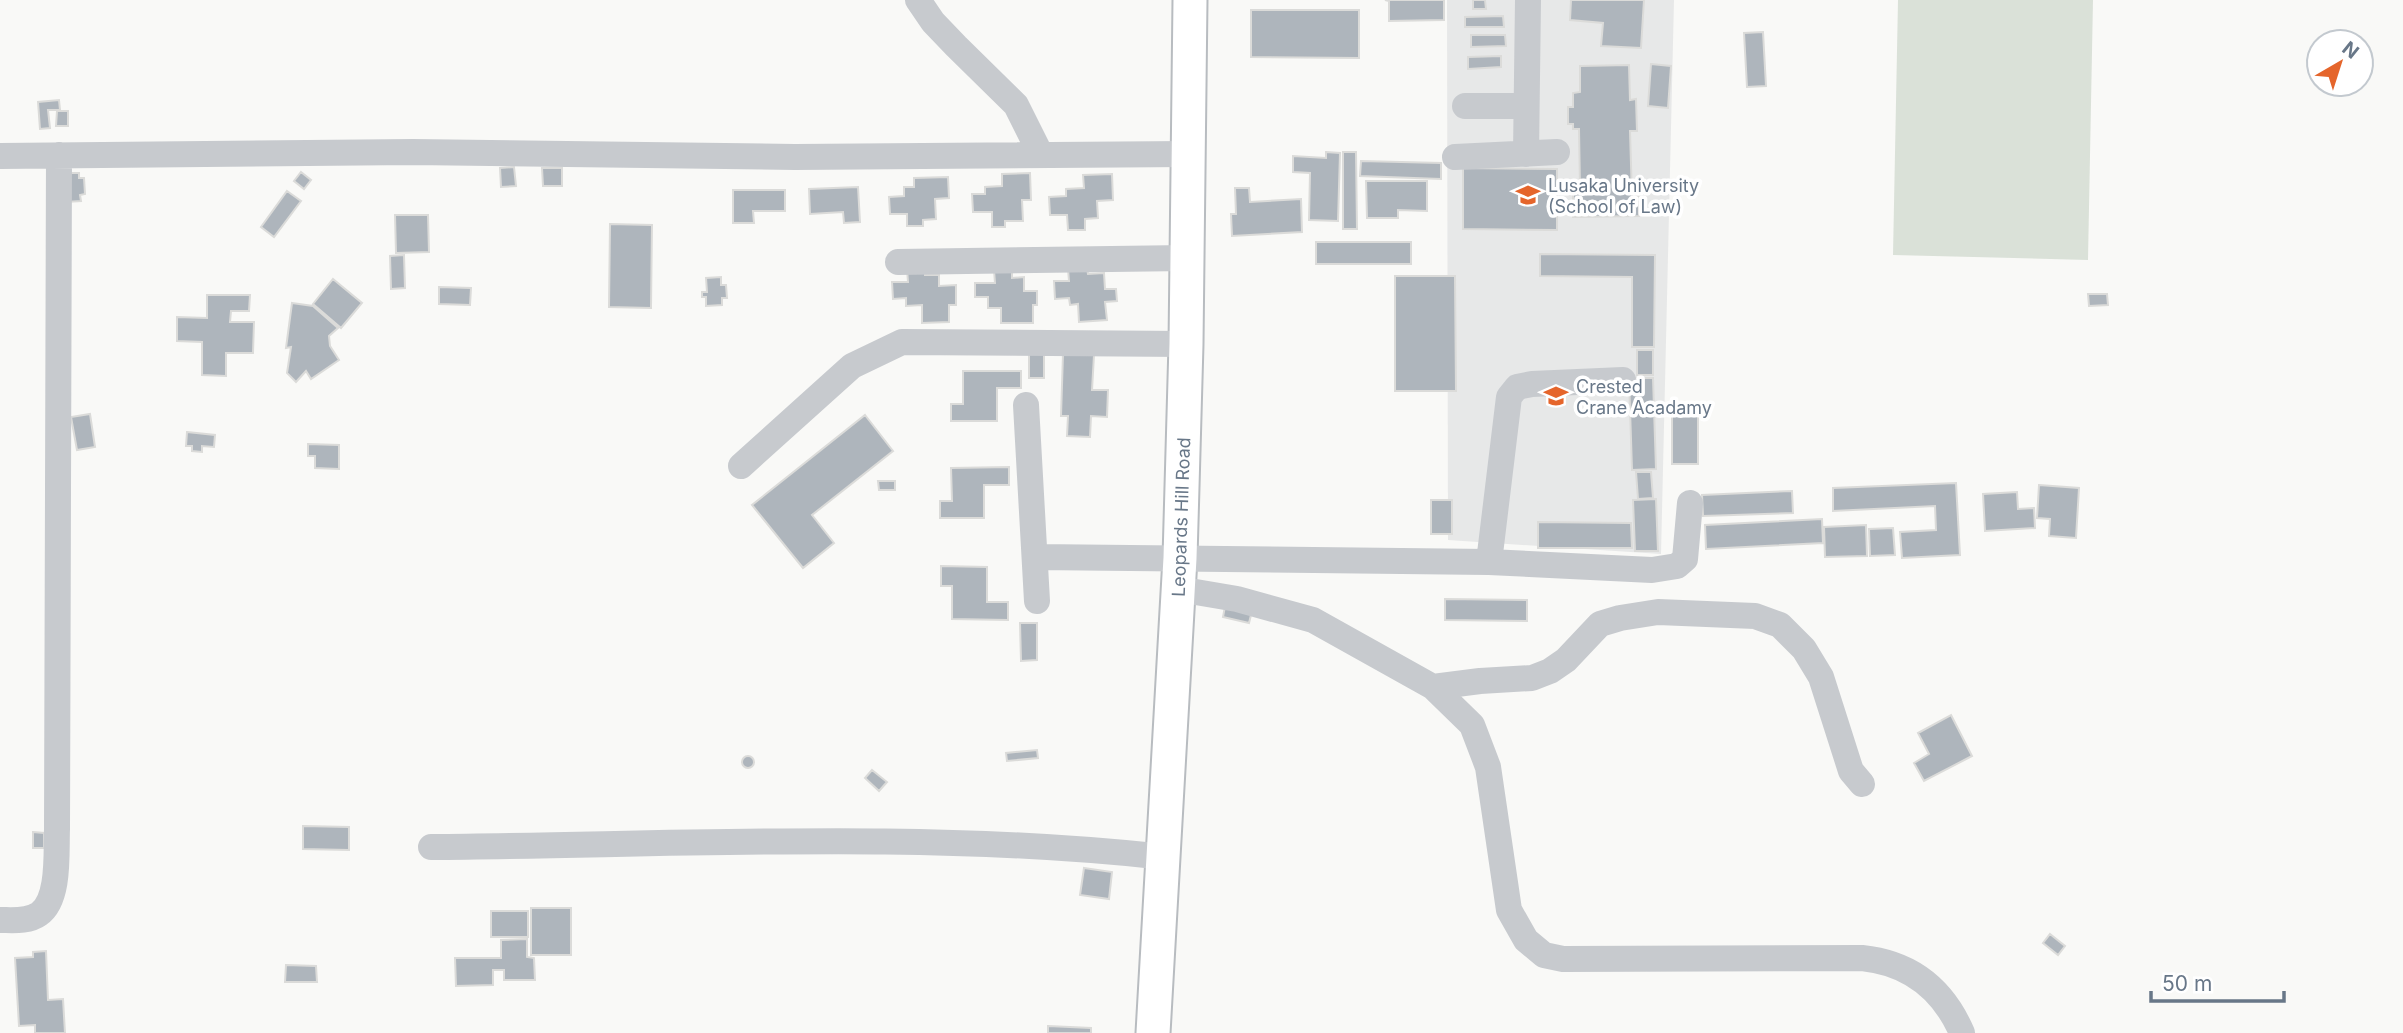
<svg xmlns="http://www.w3.org/2000/svg" width="2403" height="1033" font-family="Inter,sans-serif">
<style>
.built{fill:#e7e8e8}
.green{fill:#dae1d8}
.building{fill:#aeb5bc;stroke:#dbdbd9;stroke-width:2}
.lines{fill:none;stroke-linecap:round;stroke-linejoin:round}
.major-casing{stroke:#b8bcc0;stroke-width:37}
.minor{stroke:#c7cace;stroke-width:26}
.major{stroke:#fff;stroke-width:33}
.labels{text-anchor:middle;dominant-baseline:central;stroke-width:7;stroke-linejoin:round;paint-order:stroke}
.poi-label{font-size:18px;fill:#687788;stroke:#fff;text-anchor:start}
.street-label{font-size:18px;fill:#687788;stroke:#fff}
</style>
<rect width="100%" height="100%" fill="#f9f9f7"/>
<path class="built" d="M1447 0H1674L1661 554 1448 540Z"/>
<path class="green" d="M1898 0H2093L2088 260 1893 255Z"/>
<path class="building" d="M1385 0H1444V20L1389 21V1Z
M1473 0H1485L1486 9H1473Z
M1571 0H1644L1641 48 1601 46 1603 23 1570 20Z
M1251 10H1359V58L1251 57Z
M1503 16 1504 27H1465V17Z
M1763 32 1766 86 1747 87 1744 33Z
M1471 35H1505L1506 46 1471 47Z
M1501 56V67L1468 69V57Z
M1651 64 1671 66 1668 108 1648 106Z
M1629 65 1630 100 1636 99 1637 131H1630L1632 197H1639V216L1573 217V188H1580L1579 129H1573V124H1568V107H1573V93L1580 92V66Z
M59 100 60 110H48L50 128 40 129 38 102Z
M57 111H68V126H56Z
M1326 152 1340 153 1338 221 1309 220 1310 173 1293 172V156L1326 158Z
M1343 152H1356L1357 229H1343Z
M1361 161 1441 163V179L1360 176Z
M514 167 516 186 501 187 500 168Z
M542 168H562V186H543Z
M1463 168 1557 169V230L1463 229Z
M301 172 311 180 304 189 294 181Z
M64 173H79V178H84L85 194 80 195 81 201 66 202Z
M1030 173 1031 200H1022L1023 221H1005V227H992V212H973L972 194H985V187L1002 186V174Z
M1112 174 1113 200 1097 201 1098 218 1085 219V230H1068L1067 215H1050L1049 197 1066 196V189L1084 188 1083 175Z
M948 177 949 198 935 199 936 219 923 220V226H907V214H890L889 197 904 196V187H914V178Z
M1366 181H1427V211L1398 210V218H1367Z
M858 187 860 222 844 223 843 212 810 214 809 189Z
M1235 188H1249L1250 202 1301 199 1302 232 1232 236 1231 214H1236Z
M733 190H785V211H753L754 223H733Z
M287 191 301 201 274 237 261 227Z
M395 215H428L429 252 396 253Z
M610 224 652 225 651 308 609 307Z
M1316 242H1411V264H1316Z
M1540 254 1655 255 1654 347H1632V277L1540 276Z
M404 255 405 288 391 289 390 256Z
M1087 268 1088 274 1104 273 1105 289H1116L1117 301 1105 302 1107 320 1079 322 1078 304 1070 305 1069 298 1055 299 1054 281H1069L1068 269Z
M907 269H925V275H939V286L956 285V305H949V322L922 323V305L906 306V298L893 299 892 282H908Z
M994 270H1012V278L1024 277V291H1037V305H1033V323H1001V308H988V297H975V283H995Z
M1395 276H1455L1456 391H1395Z
M721 277V285H726L727 298H722V305L706 306V297H702V292H707L706 278Z
M333 279 362 303 341 328 313 304Z
M439 287 471 288 470 305 439 304Z
M2088 294H2107L2108 305 2089 306Z
M207 295H250L249 311H231L230 322H254L253 353H226V376L202 375V342L177 341V317L207 318Z
M292 303 313 306 338 328 329 336 330 346 339 360 311 379 306 371 296 382 287 373 291 347 286 348Z
M1029 346H1044V378H1029Z
M1637 350H1653V375H1637Z
M1063 354 1094 355 1092 390H1108L1107 417 1091 416 1090 437 1067 436 1068 416H1061Z
M963 371H1021V388H997V421H951V404H963Z
M1629 378H1653L1656 469 1632 470Z
M1672 404 1698 405V464H1672Z
M90 414 95 447 77 450 71 417Z
M865 415 893 451 812 515 834 543 803 568 752 505Z
M187 432 215 435 214 447 202 446V452L192 451V446H186Z
M308 444 339 445V469L315 468V456H308Z
M1009 467V485H984V518H940V501H952L951 468Z
M1636 472H1651L1653 498 1638 499Z
M878 481H895V490H879Z
M1956 483 1960 555 1902 558 1900 532 1936 530 1935 506 1833 511V488Z
M2039 485 2079 488 2076 538 2049 536 2050 519 2037 518Z
M1792 491 1793 513 1703 516 1702 495Z
M2017 492 2018 509 2034 508 2035 528 1985 531 1983 494Z
M1656 499 1658 551H1635L1633 500Z
M1431 500H1452V534H1431Z
M1822 519 1823 543 1706 549 1705 525Z
M1538 522 1631 523 1632 548H1538Z
M1866 525 1867 556 1825 557 1824 527Z
M1893 528 1895 555 1870 556 1869 529Z
M941 566 987 567V602H1008V620L952 619V586H941Z
M1445 599 1527 600V621L1445 620Z
M1226 601 1253 607 1249 623 1223 617Z
M1020 623H1037V660L1021 661Z
M1951 715 1972 756 1924 781 1914 763 1929 754 1918 733Z
M1037 750 1038 758 1007 761 1006 753Z
M742 762a6 6 0 1 1 12 0a6 6 0 1 1-12 0Z
M872 770 887 782 879 791 865 778Z
M303 826 349 827V850L303 849Z
M33 832 44 833V848H33Z
M1084 868 1112 872 1109 899 1080 895Z
M531 908H571V955H531Z
M491 911H528V937H491Z
M2050 934 2065 946 2058 955 2043 943Z
M527 939V957L534 958 535 980H504V970H493V985L456 986 455 958H501V940Z
M46 951 48 1000 63 999 65 1033H35V1025L19 1026 15 958 33 957V952Z
M286 965 316 966 317 982H285Z
M1048 1026 1091 1028V1033H1048Z"/>
<g class="lines">
<g class="major-casing">
<path id="major" d="M1153 1033 1180 558 1186 344 1190 0"/>
</g>
<path class="minor" d="M918 0 933 22 956 46 1016 105 1041 155
M1465 106H1526
M1526 154 1528 0
M0 156 413 152 795 157 1188 154
M1455 157 1557 152
M898 262 1187 258
M1026 405 1037 601
M741 466 852 366 902 342 1186 344
M1036 557 1489 562 1652 570 1677 566 1685 559 1690 503
M1489 562 1509 397 1517 387 1532 384 1623 380
M1178 589 1237 599 1313 620 1433 687 1472 725 1488 767 1509 910 1526 940 1544 955 1563 959 1862 958C1910 963 1943 989 1962 1033
M1433 687 1480 681 1532 678 1550 671 1566 660 1600 624 1620 618 1658 612 1755 616 1780 625 1804 649 1821 677 1851 771 1862 784
M431 847C675 845 922 830 1165 857
M0 920C12 920 28 922 39 914 60 900 56 852 57 829L59 155"/>
<use href="#major" class="major"/>
</g>
<defs>
<g id="school-bare" transform="scale(1.89)"><path d="M0-5L7-2L0 1L-7-2ZM-4 1L0 2.5L4 1V4Q0 6-4 4Z" fill="#e5652b" stroke="#fff" stroke-width="2.5" paint-order="stroke"/></g>
</defs>
<g fill-rule="evenodd">
<use href="#school-bare" x="1528" y="195"/>
<use href="#school-bare" x="1556" y="396"/>
</g>
<g class="labels">
<g class="poi-label">
<text x="1548" y="185">Lusaka University<tspan x="1548" dy="21">(School of Law)</tspan></text>
<text x="1576" y="386">Crested<tspan x="1576" dy="21">Crane Acadamy</tspan></text>
</g>
<g class="street-label">
<text transform="translate(1181 517) rotate(-88)">Leopards Hill Road</text>
</g>
</g>
<g transform="translate(2340 63) rotate(39)"><circle r="33" fill="#ffffff" stroke="#c3c9cf" stroke-width="2"/>
<path d="M0-5L12 26L0 18L-12 26Z" fill="#e5652b"/>
<text y="-10" font-size="19" font-weight="bold" text-anchor="middle" fill="#687788">N</text>
</g>
<path d="M2151 991v10h133v-10" fill="none" stroke="#687788" stroke-width="3.5"/>
<text x="2162" y="991" font-size="21" fill="#687788" stroke="#ffffff" stroke-width="5" paint-order="stroke">50 m</text>
</svg>
